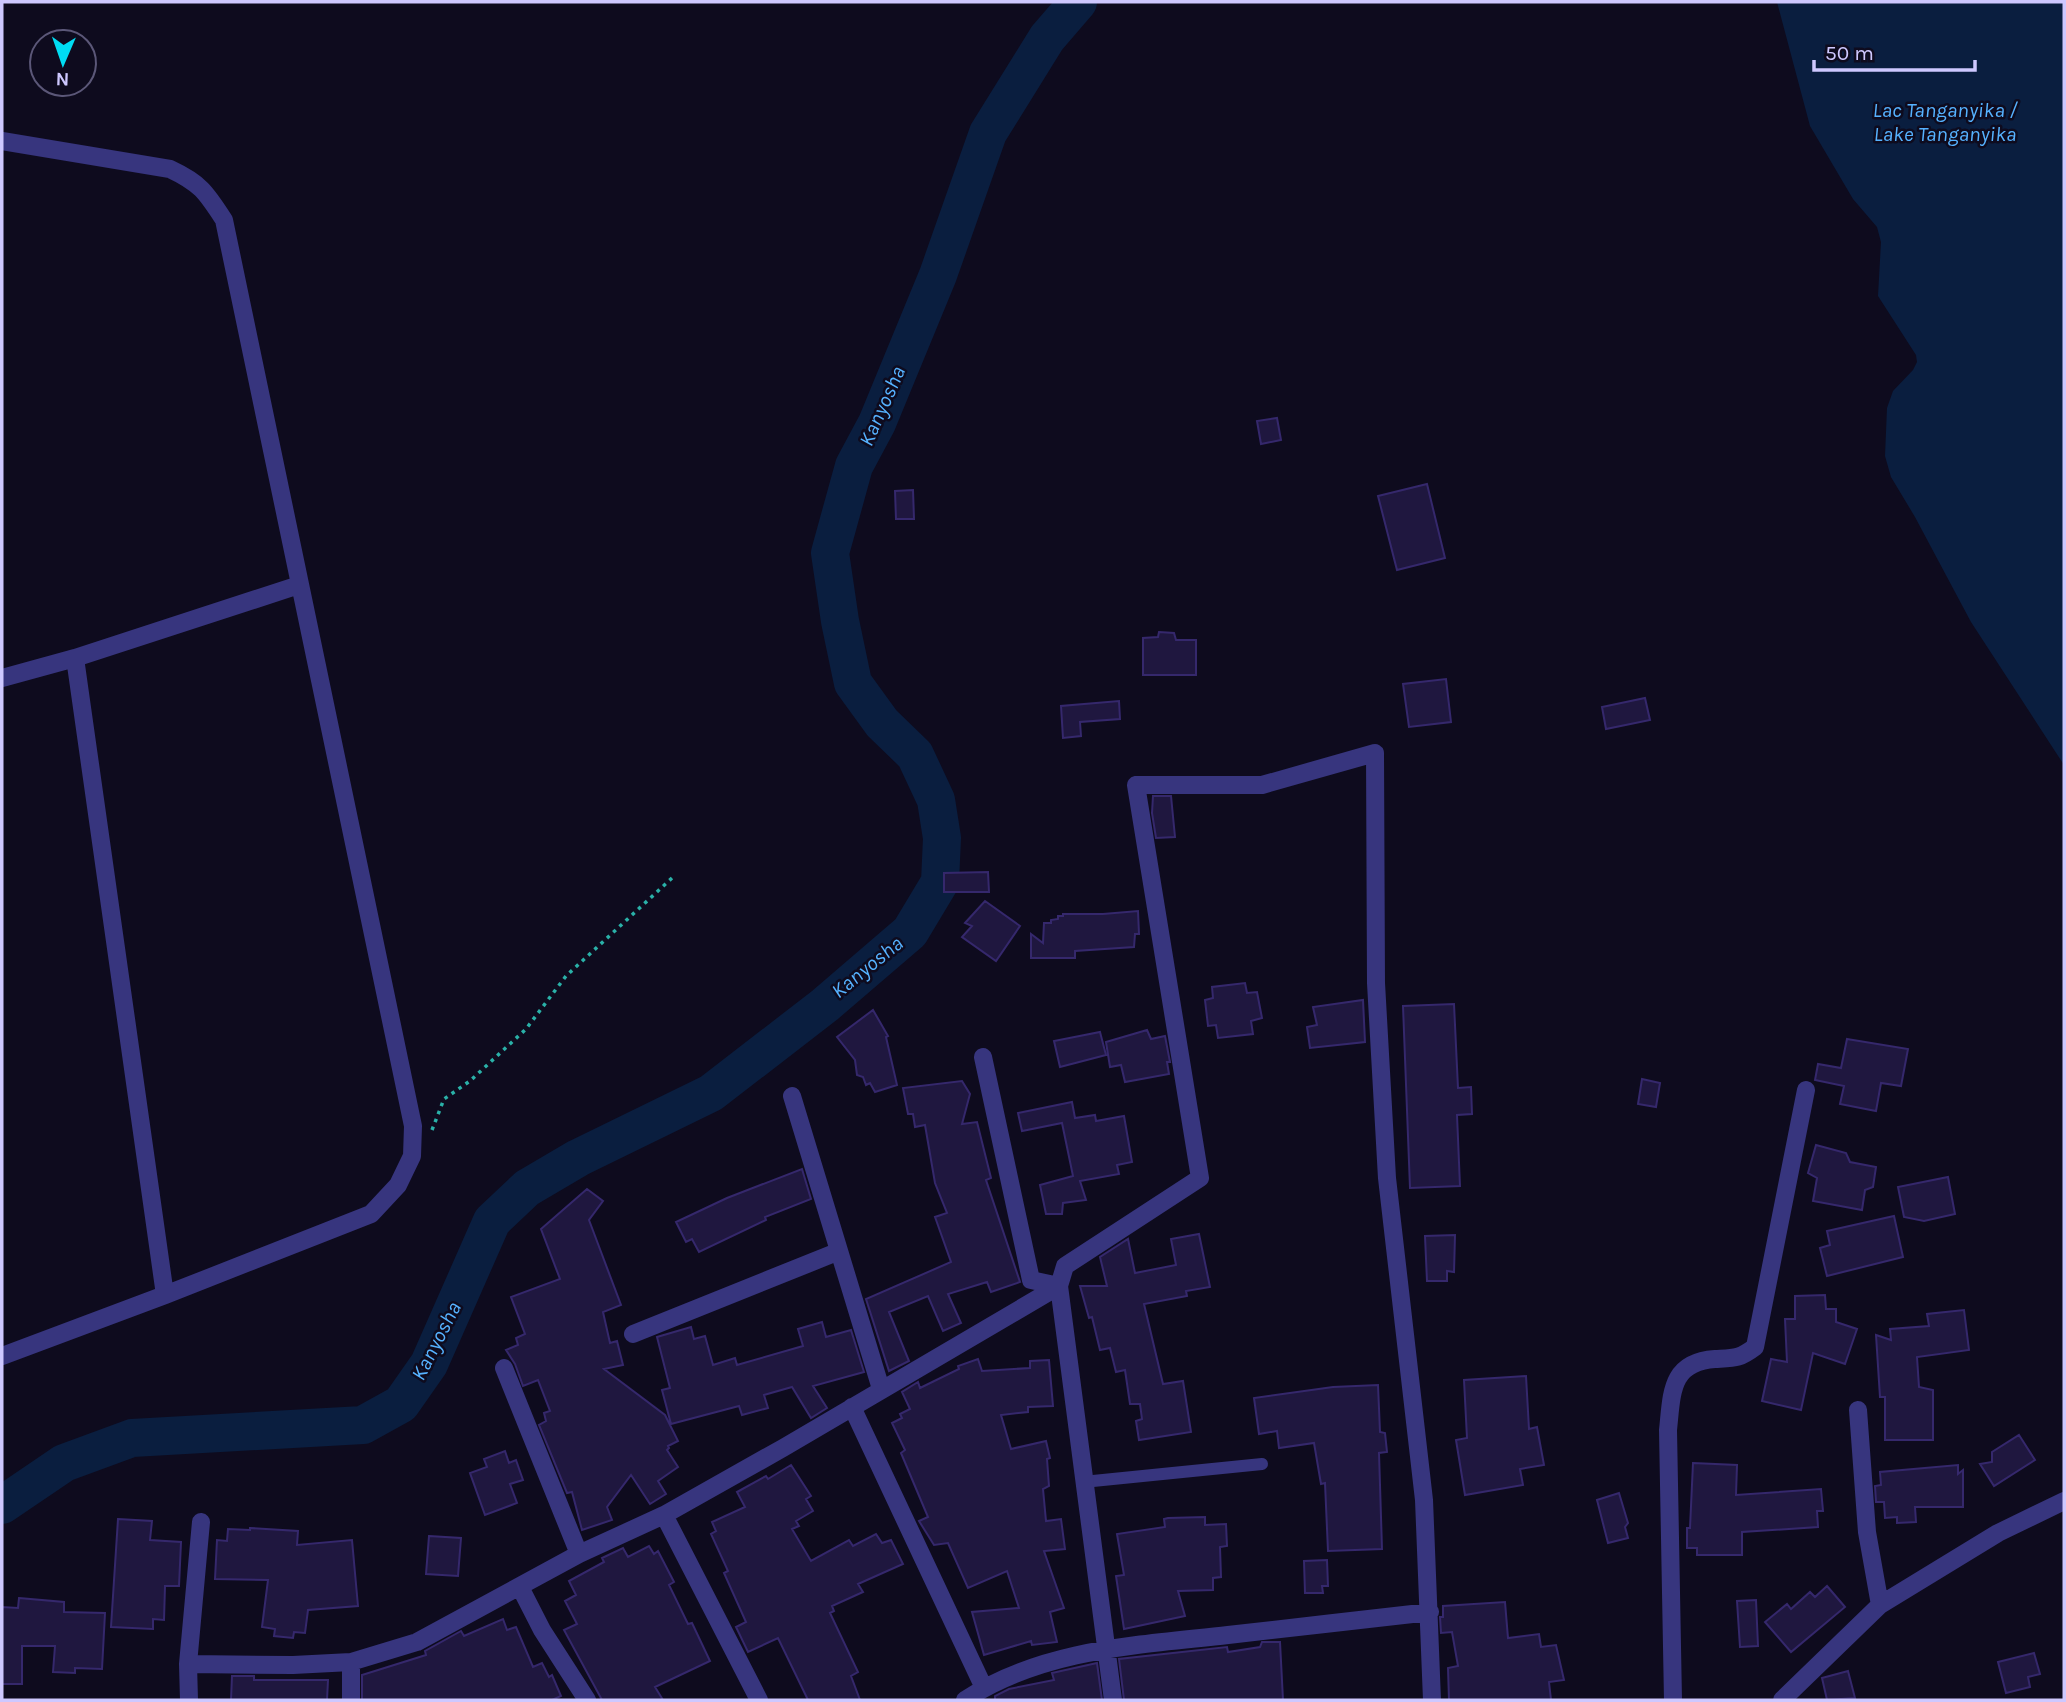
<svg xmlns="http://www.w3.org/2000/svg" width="2066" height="1702" font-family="Karla,sans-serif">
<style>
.water{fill:#0a1e3f}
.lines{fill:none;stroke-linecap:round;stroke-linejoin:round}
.river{stroke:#0a1e3f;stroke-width:38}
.building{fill:#1f173f;stroke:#35286c;stroke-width:2}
.path{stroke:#2ab1a8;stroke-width:3.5;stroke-dasharray:3.5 5;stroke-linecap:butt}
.service{stroke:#37357e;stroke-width:12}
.minor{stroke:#37357e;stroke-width:18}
.labels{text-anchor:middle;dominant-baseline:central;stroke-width:5;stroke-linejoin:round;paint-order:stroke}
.water-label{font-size:21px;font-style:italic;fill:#56b2ff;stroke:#0e0b1e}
</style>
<rect width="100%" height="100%" fill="#0e0b1e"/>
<path class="water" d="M1777 2H2064V765L1971 622 1915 517 1891 477 1885 456 1887 408 1893 391 1913 370 1917 362 1916 355 1878 296 1881 242 1877 227 1853 199 1810 126Z"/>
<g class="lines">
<path class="river" d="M2 1505 64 1463 132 1438 363 1425 401 1404 429 1364 492 1221 527 1188 578 1158 711 1093 825 1005 910 932 940 882 942 838 936 800 915 755 882 723 853 683 840 621 830 553 854 466 877 423 938 275 988 133 1047 38 1078 2"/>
</g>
<path class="building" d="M1277 418 1281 440 1261 444 1257 421Z
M1427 484 1445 558 1397 570 1378 496Z
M913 490 914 519H896L895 491Z
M1159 632 1174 633 1176 640H1196V675H1143V638L1158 637Z
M1446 679 1451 722 1409 727 1403 684Z
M1645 698 1650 720 1606 729 1602 707Z
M1119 701 1120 719 1080 722 1081 736 1063 738 1061 706Z
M1153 796H1171L1175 837 1156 838 1152 813Z
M988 872 989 892H944V873Z
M985 901 1020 926 996 961 962 937 972 926 965 923Z
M1138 911 1139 934H1135L1134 947 1075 951V958H1031V934L1043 943 1044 923H1051V920L1058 919V916H1063V914H1103Z
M1245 983 1247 993 1257 992 1262 1018 1251 1021 1253 1034 1218 1038 1216 1025 1208 1026 1205 1000 1213 998 1212 987Z
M1363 1000 1365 1042 1310 1048 1307 1027 1317 1025 1313 1007Z
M1454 1004 1458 1088 1471 1087 1472 1114 1457 1115 1460 1186 1410 1188 1403 1006Z
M873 1010 888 1036 886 1037 897 1085 875 1092 870 1083 866 1085 863 1077 857 1075 855 1060 837 1037Z
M1147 1030 1151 1039 1165 1036 1170 1062H1167L1169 1074 1125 1082 1121 1065 1110 1067 1106 1042Z
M1100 1032 1106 1055 1060 1067 1054 1041Z
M1847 1039 1908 1049 1901 1086 1881 1083 1876 1111 1840 1104 1844 1086 1815 1080 1818 1064 1841 1068Z
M1642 1079 1660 1083 1656 1107 1638 1104Z
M962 1081 970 1094 962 1124 977 1122 991 1178 986 1180 1020 1282 991 1292 987 1282 948 1294 961 1323 943 1331 928 1296 889 1312 909 1361 889 1371 866 1299 951 1262 935 1217 947 1213 935 1183 925 1125 915 1127 913 1114H908L903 1088Z
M1072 1102 1075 1118 1095 1115 1096 1121 1124 1116 1132 1162 1117 1165 1119 1174 1080 1181 1086 1200 1063 1203 1062 1214H1046L1040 1185 1073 1176 1062 1123 1022 1131 1018 1113Z
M1816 1145 1846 1153 1850 1162 1876 1167 1873 1187 1865 1190 1862 1210 1813 1201 1817 1178 1808 1173Z
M802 1169 811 1199 765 1217 766 1220 699 1252 692 1239 686 1242 676 1222 727 1198Z
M1948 1177 1955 1214 1924 1221 1904 1217 1898 1187Z
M587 1189 603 1201 589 1220 621 1305 603 1312 610 1343 617 1341 623 1365 604 1369 665 1415 678 1441 668 1446 669 1448 667 1450 678 1467 658 1481 666 1494 650 1504 631 1475 607 1507 612 1520 582 1530 572 1492 567 1493 539 1425 546 1421 544 1413 550 1411 538 1380 523 1386 515 1364 506 1350 518 1345 516 1338 525 1334 511 1297 560 1279 541 1229Z
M1894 1216 1903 1257 1827 1276 1820 1248 1830 1245 1827 1231Z
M1199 1234 1210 1287 1186 1291 1187 1296 1144 1304 1163 1384 1183 1381 1191 1432 1139 1440 1136 1421 1142 1419 1140 1404H1130L1125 1370 1116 1372 1110 1348 1100 1350 1092 1317 1089 1318 1080 1286H1107L1100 1257 1128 1239 1135 1273 1176 1265 1171 1239Z
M1455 1235 1454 1272 1447 1271V1281H1427L1425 1236Z
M1825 1295 1826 1309H1836V1322L1857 1329 1845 1364 1813 1353 1801 1410 1762 1401 1771 1359 1787 1362 1785 1319H1795V1296Z
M1964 1310 1969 1350 1917 1357 1919 1387 1933 1390V1440H1885V1397H1880L1876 1335 1891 1340 1890 1329 1929 1326 1927 1314Z
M822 1322 826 1337 851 1330 864 1372 813 1386 827 1408 811 1418 792 1387 764 1395 768 1408 742 1415 739 1406 671 1424 662 1390 670 1388 657 1337 691 1327 694 1339 705 1336 713 1365 735 1358 737 1365 803 1346 798 1329Z
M978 1359 982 1371 1030 1368V1361L1049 1360 1053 1406 1028 1407V1412L1001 1415 1011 1449 1046 1441 1050 1458 1047 1459 1049 1486 1043 1489 1046 1521 1061 1519 1065 1549 1044 1551 1064 1608 1050 1612 1057 1642 1032 1645 1031 1641 984 1655 972 1612 1019 1608 1007 1571 968 1588 948 1543 934 1545 919 1521 928 1517 901 1453 905 1450 892 1423 902 1418 900 1414 910 1409 902 1392 918 1382 920 1388 959 1369 958 1366Z
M1526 1376 1529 1429 1537 1427 1544 1465 1520 1469 1523 1485 1465 1495 1456 1440 1467 1438 1464 1380Z
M1378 1385 1380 1432 1385 1433 1387 1452 1379 1453 1382 1549 1328 1551 1325 1483 1321 1484 1314 1443 1279 1448 1277 1431 1259 1434 1254 1398 1333 1387Z
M2019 1435 2035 1460 1994 1486 1980 1464 1992 1462V1452Z
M505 1451 509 1463 516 1460 523 1480 510 1484 517 1503 485 1515 470 1473 487 1467 484 1459Z
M1693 1463 1737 1465 1736 1495 1821 1489 1823 1511H1817L1818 1527 1742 1532V1555H1697V1548H1687V1528H1690Z
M791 1465 811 1496 806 1499 813 1511 796 1521 799 1526 792 1529 811 1561 849 1540 853 1546 876 1534 882 1543 891 1540 903 1564 858 1584 863 1592 832 1606 834 1611 830 1613 858 1672 851 1676 860 1700H808L778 1638 748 1652 736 1627 746 1622 724 1573 728 1571 711 1534 716 1531 712 1522 745 1507 737 1492 766 1476 768 1479Z
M1958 1465V1474L1963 1470V1507H1915L1916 1522 1897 1523V1517L1885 1518 1884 1502H1876L1875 1486 1881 1485 1880 1472Z
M1619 1493 1628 1523 1625 1527 1628 1538 1608 1543 1597 1500Z
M1205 1517V1525L1226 1524 1227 1546 1220 1547 1221 1577 1213 1578V1590L1178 1591 1185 1616 1124 1629 1116 1576 1124 1575 1117 1534 1165 1527 1164 1519 1168 1518Z
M118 1519 152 1521 150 1540 181 1542 179 1586H165L164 1620 153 1619V1629L111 1627Z
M250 1528 298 1531 297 1545 352 1540 358 1606 308 1610 305 1633 294 1632 293 1638 274 1636 275 1629 262 1627 268 1580 215 1579 217 1540 227 1541 228 1529 250 1530Z
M429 1536 461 1538 458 1576 426 1574Z
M649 1546 654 1554 658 1551 674 1582 669 1585 688 1624 692 1623 710 1661 655 1687 663 1700H602L564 1630 577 1624 565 1601 576 1595 569 1581 604 1562 602 1558 623 1548 628 1557Z
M1327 1560 1328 1586H1322L1323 1593H1305L1304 1561Z
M1827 1586 1845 1607 1791 1652 1765 1622 1787 1604 1791 1609 1810 1592 1815 1597Z
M19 1598 64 1602V1612L105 1613 102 1669 75 1668V1673L53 1672 55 1646H22V1684H2V1607L18 1608Z
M1756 1600 1758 1646 1740 1647 1737 1601Z
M1505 1602 1508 1638 1539 1634 1541 1647 1556 1645 1564 1680 1549 1682 1551 1700H1449L1448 1668 1458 1666 1452 1632 1441 1633 1440 1617H1443V1606Z
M503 1619 507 1630 516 1627 533 1667 542 1663 549 1677 552 1675 561 1696 552 1700H362V1675L426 1655 425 1651 461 1631 464 1636Z
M1262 1642H1280L1283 1700H1124L1119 1659 1227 1647 1228 1652 1260 1647Z
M2034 1653 2040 1674 2028 1677 2030 1687 2006 1693 1998 1662Z
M1097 1663 1102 1700H995V1696L1009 1689 1054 1680 1052 1673Z
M1848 1671 1855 1698 1827 1700 1822 1678Z
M232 1676H254V1680H328L327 1700H231Z"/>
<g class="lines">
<path class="path" d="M432 1130 444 1099 470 1081 526 1029 566 976 672 878"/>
<path class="service" d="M1083 1482 1262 1464"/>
<path class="minor" d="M2 141 170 169C200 183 206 192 224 220L413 1126 412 1156 398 1185 371 1214 165 1295 2 1356
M75 658 165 1295
M2 678 75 658 299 585
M983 1057 1031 1280 1059 1286 1113 1700
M792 1096 881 1389
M633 1334 837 1252
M504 1368 579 1554
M852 1407 984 1688
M1858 1410 1867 1532 1880 1605
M664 1515 759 1700
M520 1587 542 1630 587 1700
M351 1662V1700
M188 1664 293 1665 351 1662 417 1642 579 1554 664 1515 783 1448 1059 1286 1065 1266 1200 1178 1136 785H1262L1375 753 1376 983 1387 1178 1424 1500 1432 1700
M189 1700 188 1664 201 1522
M965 1700C1042 1649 1139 1645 1228 1635 1295 1627 1363 1620 1430 1612
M1673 1700 1668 1430C1672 1393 1670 1362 1715 1359 1735 1358 1739 1359 1755 1347L1806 1090
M1782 1700 1880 1605 1998 1533 2064 1501"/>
</g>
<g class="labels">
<g class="water-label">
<text x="1945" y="110">Lac Tanganyika /<tspan x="1945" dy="24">Lake Tanganyika</tspan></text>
<text transform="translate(882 406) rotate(-66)">Kanyosha</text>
<text transform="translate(867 967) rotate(-39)">Kanyosha</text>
<text transform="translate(436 1341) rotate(-63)">Kanyosha</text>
</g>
</g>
<rect width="2066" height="1702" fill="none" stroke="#cec8ff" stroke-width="7"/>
<g transform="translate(63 63) rotate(182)"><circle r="33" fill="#0e0b1e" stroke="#5b5778" stroke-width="2"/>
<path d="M0-5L12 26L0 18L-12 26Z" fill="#00ddf3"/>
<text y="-10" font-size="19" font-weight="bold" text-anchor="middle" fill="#cec8ff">N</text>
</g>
<path d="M1814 60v10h161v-10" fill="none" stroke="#cec8ff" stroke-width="3.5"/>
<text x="1825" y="60" font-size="21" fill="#cec8ff" stroke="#0e0b1e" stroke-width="5" paint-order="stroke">50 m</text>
</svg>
